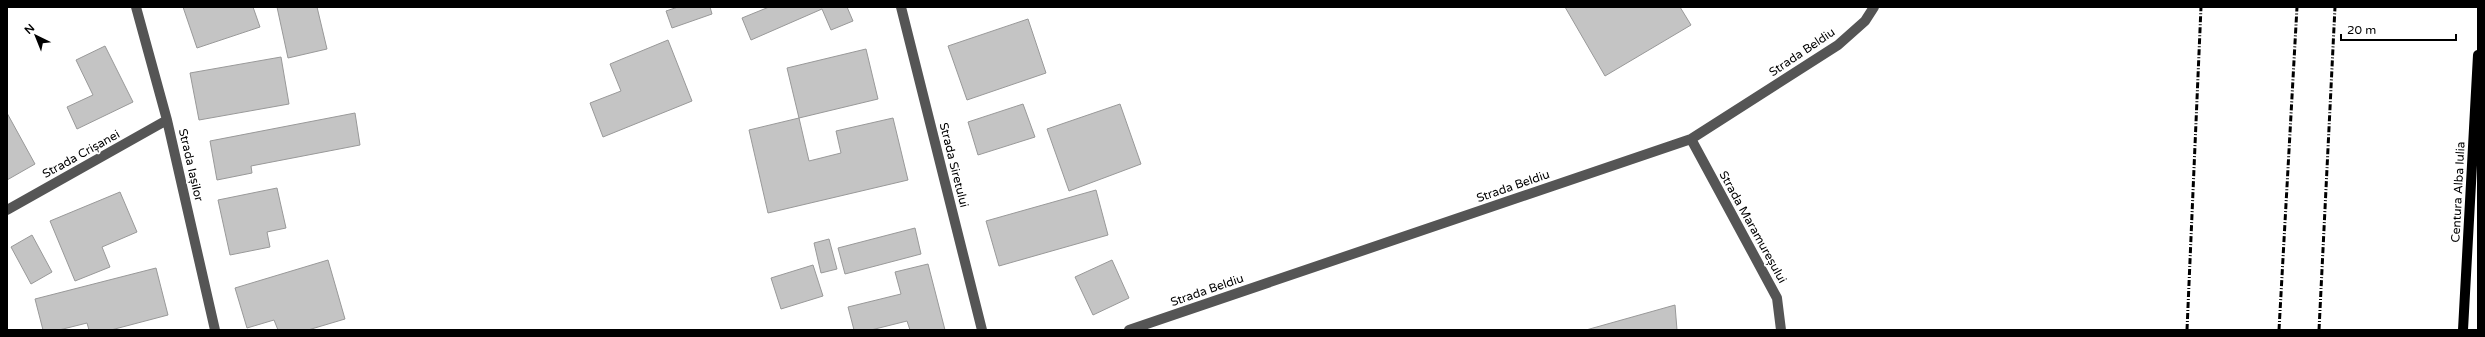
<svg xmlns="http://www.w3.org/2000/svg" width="2485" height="337" font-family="'Varela Round',sans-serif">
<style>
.building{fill:#c4c4c4;stroke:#999}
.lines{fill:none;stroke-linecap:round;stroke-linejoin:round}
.minor{stroke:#555;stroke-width:10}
.major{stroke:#000;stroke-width:10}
.rail{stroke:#000;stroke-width:3;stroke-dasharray:6 2 1 2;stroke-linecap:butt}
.labels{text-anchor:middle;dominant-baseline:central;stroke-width:3.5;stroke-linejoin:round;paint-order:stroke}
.street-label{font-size:12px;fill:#000;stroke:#fff}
</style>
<rect width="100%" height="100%" fill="#fff"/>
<path class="building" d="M183 7H253L260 27 197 48Z
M277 7H317L327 49 288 58Z
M678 7H710L712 14 672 28 666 11Z
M769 7H847L853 21 831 30 822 9 751 40 742 18Z
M1565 7H1680L1691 25 1605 76Z
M1028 19 1046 73 967 100 948 46Z
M668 40 692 101 603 137 590 103 621 91 610 64Z
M105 46 133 102 77 129 67 107 93 95 76 60Z
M866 49 878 99 799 118 787 68Z
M281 57 289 104 199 120 190 73Z
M1023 104 1035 137 978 155 968 122Z
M1120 104 1141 164 1069 191 1047 129Z
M7 113 35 164 7 180Z
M355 113 360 145 251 166 252 173 217 180 210 141Z
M799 118 809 161 841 153 836 131 893 118 908 180 768 213 749 130Z
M277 188 286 228 267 232 270 247 230 255 218 200Z
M1096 190 1108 235 999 266 986 221Z
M120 192 137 232 102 247 110 267 75 281 50 221Z
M915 228 921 254 845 274 838 248Z
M32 235 52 272 31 284 11 247Z
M829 239 837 269 821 273 814 243Z
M328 260 345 319 308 330H278L274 320 247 328 235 288Z
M1112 260 1129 298 1093 315 1075 277Z
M928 264 945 330H910L907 321 871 330H854L848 307 901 294 895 272Z
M813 265 823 296 781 309 771 278Z
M156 268 168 315 111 330H89L87 323 59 330H43L35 299Z
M1675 305 1677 330H1586Z"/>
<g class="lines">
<path class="minor" d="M136 7 167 120 215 330
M901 7 982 330
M1691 139 1777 298 1781 330
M7 210 167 120
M1129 330 1691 139 1838 45 1865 21 1874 7"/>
<path class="major" d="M2463 330 2478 55"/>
<path class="rail" d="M2187 330 2201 7
M2279 330 2297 7
M2319 330 2335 7"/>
</g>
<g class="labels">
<g class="street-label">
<text transform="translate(1802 52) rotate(-34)">Strada Beldiu</text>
<text transform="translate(81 154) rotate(-29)">Strada Crișanei</text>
<text transform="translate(191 165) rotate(77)">Strada Iașilor</text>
<text transform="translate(954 165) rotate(76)">Strada Siretului</text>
<text transform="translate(1513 186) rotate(-19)">Strada Beldiu</text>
<text transform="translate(2458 192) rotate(-87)">Centura Alba Iulia</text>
<text transform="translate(1753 227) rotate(61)">Strada Maramureșului</text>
<text transform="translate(1207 290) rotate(-19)">Strada Beldiu</text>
</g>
</g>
<rect width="2485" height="337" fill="none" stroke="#000000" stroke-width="16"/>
<g transform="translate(36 36) rotate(317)" stroke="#ffffff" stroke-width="3" paint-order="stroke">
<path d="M0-3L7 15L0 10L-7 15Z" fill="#000000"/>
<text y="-6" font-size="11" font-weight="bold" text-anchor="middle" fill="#000000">N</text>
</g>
<path d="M2341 34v6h115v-6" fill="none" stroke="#000000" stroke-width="2"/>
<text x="2347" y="34" font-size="12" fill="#000000" stroke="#ffffff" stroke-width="3" paint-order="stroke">20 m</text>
</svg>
